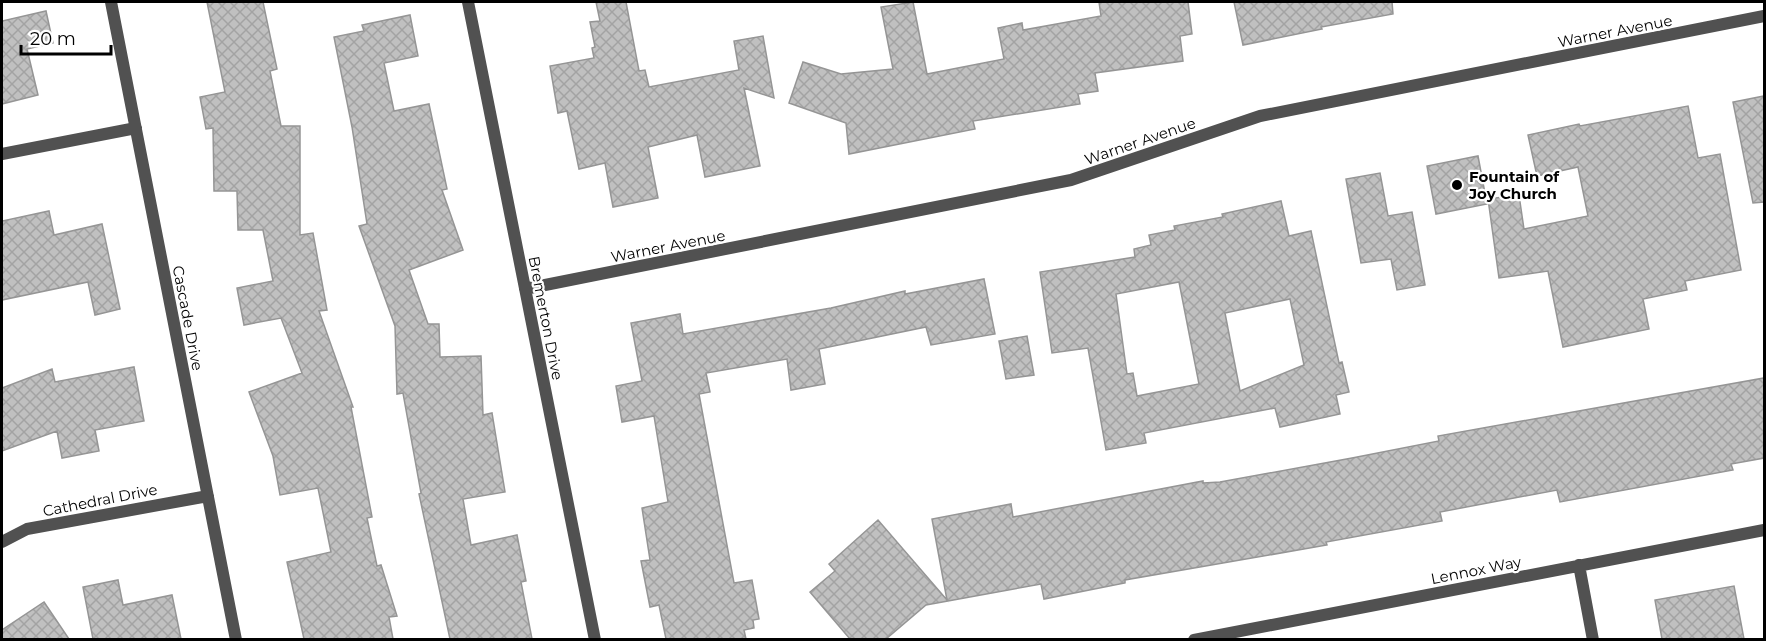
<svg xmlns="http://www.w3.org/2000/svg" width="1766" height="641" font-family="Montserrat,sans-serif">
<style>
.building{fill:url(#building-cross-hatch);stroke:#959595;stroke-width:1.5;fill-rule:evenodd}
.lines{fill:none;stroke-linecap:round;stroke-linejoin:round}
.minor{stroke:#515151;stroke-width:12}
.poi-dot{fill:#000;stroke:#fff;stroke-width:2}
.labels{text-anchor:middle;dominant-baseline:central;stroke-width:4.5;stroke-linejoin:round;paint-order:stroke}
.street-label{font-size:15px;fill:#000;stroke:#fff}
.poi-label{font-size:15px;font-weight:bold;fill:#000;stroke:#fff;text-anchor:start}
</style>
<defs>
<pattern id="building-cross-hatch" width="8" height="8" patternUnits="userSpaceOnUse" patternTransform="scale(1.5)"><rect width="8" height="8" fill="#c0c0c0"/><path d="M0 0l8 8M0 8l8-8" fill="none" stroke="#a3a3a3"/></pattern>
</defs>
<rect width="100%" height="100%" fill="#fff"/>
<path class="building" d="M207 2H263L277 69 270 71 281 126H300V235L313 233 327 310 319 311 353 407H351L372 517 367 518 377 566 381 565 397 616 389 617 393 639H304L287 562 331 552 318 488 280 495 273 456 249 392 302 373 281 318 244 325 237 288 273 281 263 230H238L237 191H214L213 128 206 129 200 97 225 92Z
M596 2H626L639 71 645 70 649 87 739 70 734 41 763 36 774 98 744 88 760 166 705 177 697 135 648 147 658 198 613 207 605 163 579 169 567 111 558 113 550 66 594 58 592 48 595 47 590 22 600 21Z
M913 2 927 74 1004 59 998 28 1022 23 1023 30 1101 16 1099 2H1188L1192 34 1180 36 1183 61 1095 73 1098 91 1078 94 1080 104 973 121 975 129 849 154 846 123 789 103 803 62 841 74 893 69 881 7Z
M1234 2H1392L1393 14 1321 27 1322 29 1243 45Z
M46 11 53 43 27 49 38 95 2 104V21Z
M410 15 418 56 384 63 394 111 429 104 447 189 442 190 463 250 409 270 428 324H439L440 357 481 356 483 415 492 413 505 492 463 499 471 545 517 535 526 581 521 582 532 639H450L419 494 421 493 403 393 397 394 395 326 359 226 367 224 352 127 334 37 364 31 362 25Z
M1764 96V202L1753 203 1733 102Z
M1688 106 1698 158 1720 154 1741 270 1685 281 1687 290 1643 299 1649 329 1563 347 1548 271 1499 278 1488 199 1519 195 1524 229 1588 216 1578 167 1537 176 1528 135 1579 124 1580 126Z
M1478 156 1487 204 1436 214 1427 166Z
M1380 173 1388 216 1412 212 1425 285 1397 290 1391 259 1361 263 1346 179Z
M1281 201 1289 236 1311 231 1339 363 1342 362 1349 392 1336 395 1340 414 1280 427 1275 408 1144 433 1146 443 1106 450 1088 348 1052 353 1040 272 1135 257 1134 249 1151 245 1149 235 1175 230 1174 226 1223 217 1222 214ZM1179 282 1199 384 1137 396 1133 373 1127 374 1116 294ZM1290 299 1304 365 1240 391 1225 313Z
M49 211 54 235 102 224 120 309 95 315 88 282 2 300V221Z
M984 279 995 334 931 345 926 327 819 349 825 384 791 390 787 359 706 373 710 392 699 394 734 583 752 580 759 619 753 620 754 628 744 630 746 639H666L659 605 650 607 641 561 650 560 642 508 668 502 654 416 622 422 616 386 642 381 631 323 680 314 683 334 831 308 905 291V294Z
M1027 336 1034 375 1006 379 999 341Z
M134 367 144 421 95 430 99 451 62 458 57 431 2 451V388L52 369 55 382Z
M1764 378V458L1731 464 1733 470 1560 502 1557 490 1440 512 1442 521 1326 542 1327 545 1125 580V583L1044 599 1041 584 926 605 886 639H850L810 592 835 571 829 564 878 520 947 600 932 519 1011 504 1013 517 1203 481V483L1220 482 1352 458 1439 441 1438 436Z
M118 580 123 605 172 595 181 639H93L83 587Z
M1734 586 1744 639H1662L1655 600Z
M44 602 69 639H2V630Z"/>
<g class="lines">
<path class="minor" d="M111 2 236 640
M468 2 595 640
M2 154 136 128
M525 289 1071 180 1260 116 1764 16
M2 542 27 529 208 496
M1579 565 1593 640
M1194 640 1764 530"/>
</g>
<circle class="poi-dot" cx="1457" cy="185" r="6"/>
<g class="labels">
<g class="street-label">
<text transform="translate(1615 31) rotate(-11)">Warner Avenue</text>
<text transform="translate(1140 141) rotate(-19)">Warner Avenue</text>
<text transform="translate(668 246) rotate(-11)">Warner Avenue</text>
<text transform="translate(188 318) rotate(79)">Cascade Drive</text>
<text transform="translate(546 318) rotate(79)">Bremerton Drive</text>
<text transform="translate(100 500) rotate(-11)">Cathedral Drive</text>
<text transform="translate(1476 570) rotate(-11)">Lennox Way</text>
</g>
<g class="poi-label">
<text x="1469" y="176">Fountain of<tspan x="1469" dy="17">Joy Church</tspan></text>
</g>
</g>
<rect width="1766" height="641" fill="none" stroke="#000000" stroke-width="6"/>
<path d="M21 45v9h90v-9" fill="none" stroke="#000000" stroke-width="3"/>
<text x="30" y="45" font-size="18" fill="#000000" stroke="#ffffff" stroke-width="4.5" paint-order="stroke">20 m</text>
</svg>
